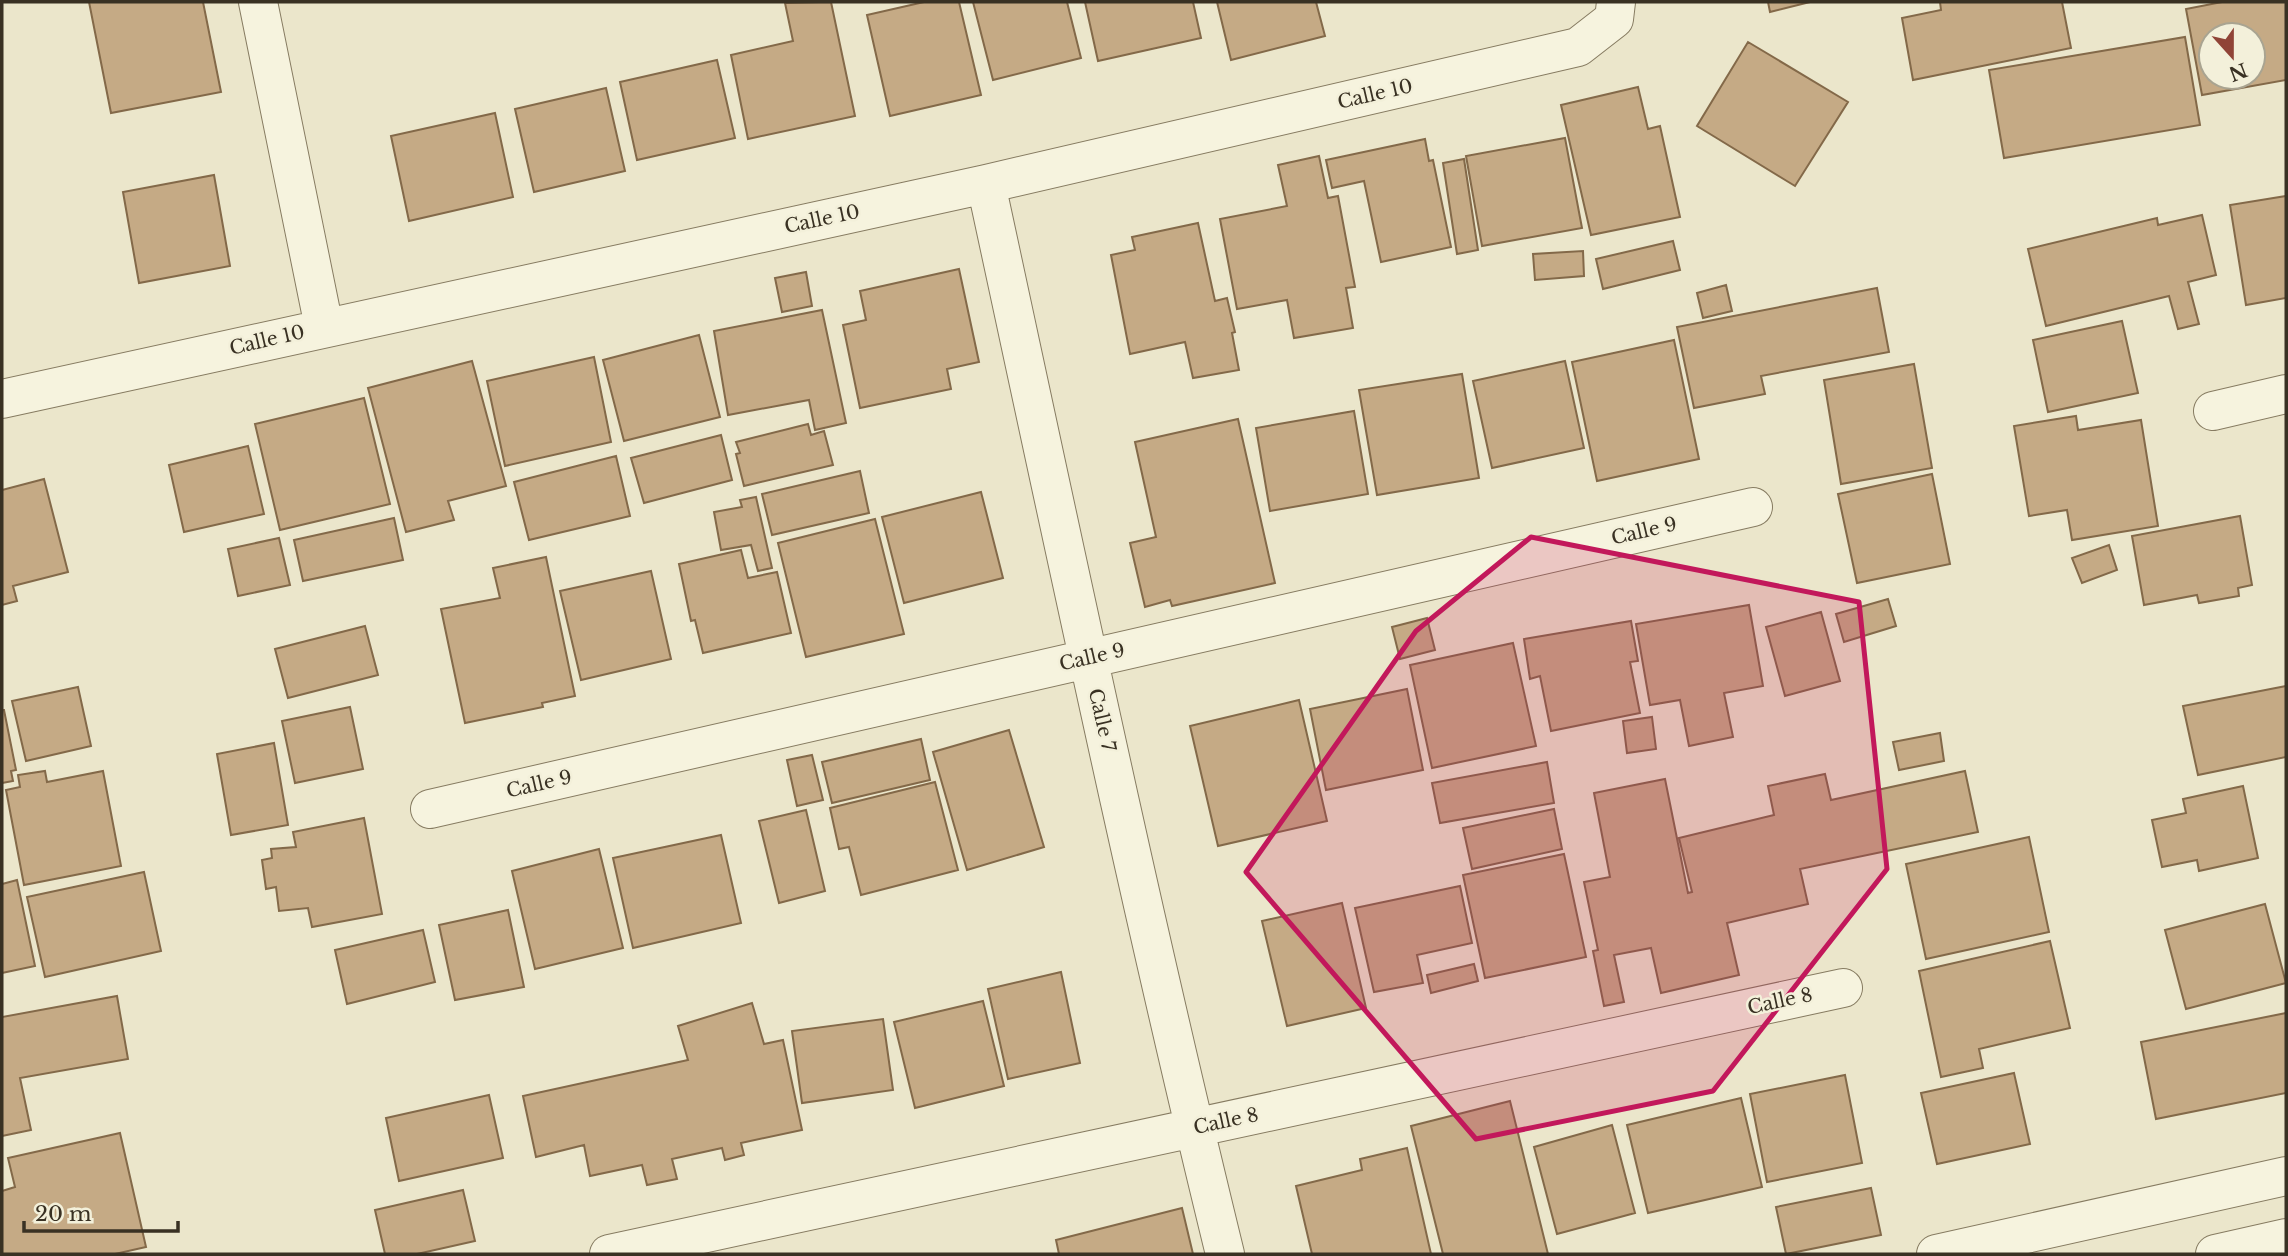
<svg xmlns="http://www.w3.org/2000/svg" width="2288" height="1256" font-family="'Libre Baskerville',serif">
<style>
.building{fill:#c5aa85;stroke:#836949;stroke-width:2;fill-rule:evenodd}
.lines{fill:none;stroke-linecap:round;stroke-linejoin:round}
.minor-casing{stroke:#867b61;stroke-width:40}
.tertiary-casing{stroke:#867b61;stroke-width:40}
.minor{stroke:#f6f3de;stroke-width:38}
.tertiary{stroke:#f6f3de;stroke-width:38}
.marked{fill:#c2185b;fill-opacity:0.2;stroke:#c2185b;stroke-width:5;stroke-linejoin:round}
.labels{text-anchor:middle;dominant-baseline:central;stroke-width:5;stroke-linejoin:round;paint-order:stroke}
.street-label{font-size:19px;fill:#393123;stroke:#f3f0da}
</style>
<rect width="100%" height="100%" fill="#ebe6cb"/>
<path class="building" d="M89 2H203L221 92 111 113Z
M831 2 855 116 748 139 731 55 793 41 785 3Z
M924 2H959L981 95 890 116 867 15Z
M973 2H1067L1081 58 993 80Z
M1085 2H1193L1201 38 1098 61Z
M1217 2H1316L1325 36 1231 60Z
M1768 2H1810L1770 12Z
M1940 2H2062L2071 48 1913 80 1902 18 1941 10Z
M2222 2H2286V80L2202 95 2186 9ZM2211 35H2253V77H2211Z
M2185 37 2200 125 2004 158 1989 70Z
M1748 42 1848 102 1795 186 1697 126Z
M717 60 735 138 637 160 620 82Z
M1638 87 1648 129 1660 126 1680 217 1591 235 1561 105Z
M606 88 625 171 534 192 515 109Z
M495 113 513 197 409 221 391 136Z
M1565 138 1582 228 1482 246 1466 156Z
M1425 139 1429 161 1433 160 1451 247 1381 262 1364 181 1332 188 1326 160Z
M1319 156 1328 198 1338 196 1355 287 1346 288 1353 328 1294 338 1287 300 1237 309 1220 219 1287 206 1278 165Z
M1464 159 1478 250 1457 254 1443 163Z
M214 175 230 266 139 283 123 192Z
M2286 196V298L2246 305 2230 205Z
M2202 215 2216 275 2188 282 2199 324 2178 329 2169 296 2046 326 2028 249 2157 218 2158 225Z
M1198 223 1215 301 1227 298 1235 332 1232 333 1239 370 1193 378 1185 342 1130 354 1111 255 1135 250 1132 237Z
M1673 241 1680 270 1603 289 1596 259Z
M1583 251 1584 276 1535 280 1533 254Z
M959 269 979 362 947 369 951 389 860 408 843 325 866 320 860 291Z
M806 272 812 306 782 312 775 278Z
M1726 285 1732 311 1703 318 1697 293Z
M1877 288 1889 352 1761 376 1765 394 1694 408 1677 327Z
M822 310 846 423 815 430 809 400 728 415 714 331Z
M2122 321 2138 393 2048 412 2033 340Z
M699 335 720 417 624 441 603 360Z
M1674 340 1699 459 1597 481 1572 362Z
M594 357 611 442 505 466 487 381Z
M472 361 506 486 448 501 454 520 406 532 368 388Z
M1565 361 1584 448 1492 468 1473 381Z
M1914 364 1932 468 1841 484 1824 380Z
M1462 374 1479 478 1377 495 1359 390Z
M364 398 390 504 280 530 255 424Z
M1354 411 1368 494 1270 511 1256 428Z
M2076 416 2078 430 2141 420 2158 526 2072 540 2067 510 2029 516 2014 426Z
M1238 419 1275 583 1172 606 1170 600 1145 607 1130 543 1156 537 1135 442Z
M808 424 811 435 824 431 833 465 744 486 736 454 740 453 736 442Z
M721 435 732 480 644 503 631 458Z
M248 446 264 514 184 532 169 465Z
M616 456 630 516 529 540 514 482Z
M860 471 869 513 772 535 762 494Z
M1932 474 1950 564 1857 583 1838 494Z
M44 479 68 572 13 586 17 601 2 605V490Z
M981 492 1003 578 904 603 882 517Z
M756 497 772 568 758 571 751 545 721 550 714 512 742 507 740 500Z
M2240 516 2252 585 2238 588 2239 596 2199 603 2197 595 2144 605 2132 536Z
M394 518 403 560 303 581 294 540Z
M875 519 904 634 806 657 778 543Z
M279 538 290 585 238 596 228 549Z
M2109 545 2117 570 2082 583 2072 558Z
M741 550 748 578 777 572 791 633 703 653 695 620 691 621 679 564Z
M546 557 575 696 542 703 543 707 465 723 441 609 500 598 493 568Z
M651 571 671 659 581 680 560 591Z
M1888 599 1896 626 1844 642 1836 614Z
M1749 605 1763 686 1724 693 1733 737 1689 746 1680 700 1650 705 1636 624Z
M1821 612 1840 681 1785 696 1766 627Z
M1427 618 1435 650 1400 659 1392 627Z
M1631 621 1638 661 1630 662 1640 713 1551 731 1540 676 1530 679 1524 639Z
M365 626 378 675 288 698 275 649Z
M1513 643 1536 746 1432 768 1410 665Z
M2286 686V757L2198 775 2183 706Z
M78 687 91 746 26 761 12 701Z
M1407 689 1423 770 1326 790 1310 709Z
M1299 700 1327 821 1218 846 1190 726Z
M350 707 363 769 295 783 282 721Z
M2 710H4L16 770 11 771 13 781 2 783Z
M1652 717 1656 749 1627 753 1623 721Z
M1009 730 1044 847 967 870 933 752Z
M1940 733 1944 761 1899 770 1893 742Z
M921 739 930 780 832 803 822 762Z
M274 743 288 825 231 835 217 754Z
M812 755 823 800 797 806 787 760Z
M1547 762 1554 803 1440 823 1432 783Z
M45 771 47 782 103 771 121 866 24 885 6 790 20 787 18 775Z
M1965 771 1978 832 1800 869 1808 904 1727 923 1739 975 1661 993 1651 948 1614 955 1624 1002 1604 1006 1593 951 1598 950 1584 882 1610 877 1594 793 1665 779 1688 893 1692 892 1679 838 1774 815 1768 786 1825 774 1831 800Z
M935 782 958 870 861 895 849 847 839 849 830 808Z
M2243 786 2258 858 2199 871 2197 860 2162 867 2152 820 2186 813 2183 799Z
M1554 809 1562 849 1472 869 1463 828Z
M806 810 825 891 779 903 759 821Z
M364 818 382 914 312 927 308 908 279 911 276 887 266 889 262 860 272 858 271 849 296 847 293 832Z
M721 835 741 923 633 948 613 858Z
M2029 837 2049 932 1926 959 1906 864Z
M599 849 623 948 535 969 512 871Z
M1564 854 1586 957 1485 978 1463 875Z
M144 872 161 951 45 977 27 897Z
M17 880 35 966 2 973V884Z
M1460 886 1472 943 1417 955 1423 983 1374 992 1355 908Z
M1342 903 1366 1008 1287 1026 1262 921Z
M2265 904 2286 983 2186 1009 2165 930Z
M508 910 524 987 455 1000 439 925Z
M423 930 435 982 347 1004 335 950Z
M2050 941 2070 1028 1979 1049 1983 1068 1941 1077 1919 971Z
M1474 964 1478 981 1431 993 1427 975Z
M1061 972 1080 1063 1008 1079 988 989Z
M117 996 128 1059 20 1078 31 1130 2 1136V1017Z
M983 1001 1004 1086 915 1108 894 1022Z
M752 1003 764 1044 783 1040 802 1130 741 1143 744 1155 725 1160 722 1148 672 1159 677 1179 647 1185 642 1165 590 1176 584 1145 536 1157 523 1096 688 1060 678 1026Z
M2286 1013V1093L2156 1119 2141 1042Z
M883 1019 893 1090 802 1103 792 1031Z
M2014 1073 2030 1144 1937 1164 1921 1093Z
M1845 1075 1862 1163 1767 1182 1750 1094Z
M489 1095 503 1158 399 1181 386 1118Z
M1741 1098 1762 1187 1648 1213 1627 1125Z
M1510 1101 1548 1254H1443L1411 1126Z
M1612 1125 1635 1213 1557 1234 1534 1147Z
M120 1133 146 1247 115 1254H2V1191L15 1187 8 1158Z
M1407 1148 1431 1254H1312L1296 1186 1362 1170 1360 1159Z
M1871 1188 1881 1235 1786 1254 1776 1207Z
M463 1190 475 1241 417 1254H385L375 1210Z
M1182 1208 1193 1254H1059L1056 1240Z"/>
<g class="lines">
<g class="minor-casing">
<path id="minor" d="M258 2 324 327
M986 184C1063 541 1138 899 1225 1254
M2 399 986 184 1578 47 1614 19 1616 2
M2213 411 2286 394
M430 809 1753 507
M609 1254 1843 988"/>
</g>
<g class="tertiary-casing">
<path id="tertiary" d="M1936 1254 2286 1176
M2215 1254 2286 1238"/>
</g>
<use href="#minor" class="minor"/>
<use href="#tertiary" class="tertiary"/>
</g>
<path class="marked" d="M1531 537 1859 602 1887 869 1713 1091 1476 1139 1246 872 1416 631Z"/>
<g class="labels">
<g class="street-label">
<text transform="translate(1375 94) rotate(-13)">Calle 10</text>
<text transform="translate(822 219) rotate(-12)">Calle 10</text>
<text transform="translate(267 340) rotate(-13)">Calle 10</text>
<text transform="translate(1644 531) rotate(-13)">Calle 9</text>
<text transform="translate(1092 657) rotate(-13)">Calle 9</text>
<text transform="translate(1102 720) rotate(77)">Calle 7</text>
<text transform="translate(539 784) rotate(-13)">Calle 9</text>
<text transform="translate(1780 1001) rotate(-12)">Calle 8</text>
<text transform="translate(1226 1121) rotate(-12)">Calle 8</text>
</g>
</g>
<rect width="2288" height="1256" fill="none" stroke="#393123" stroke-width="7"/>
<g transform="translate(2232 56) rotate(159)"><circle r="33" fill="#f3f0da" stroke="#a9a491" stroke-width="2"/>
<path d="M0-5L12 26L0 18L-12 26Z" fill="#904437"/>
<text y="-10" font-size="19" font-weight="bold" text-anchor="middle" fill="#393123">N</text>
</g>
<path d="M24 1221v10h154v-10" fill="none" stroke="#393123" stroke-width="3.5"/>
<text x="35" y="1221" font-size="21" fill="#393123" stroke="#f3f0da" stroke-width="5" paint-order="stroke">20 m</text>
</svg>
